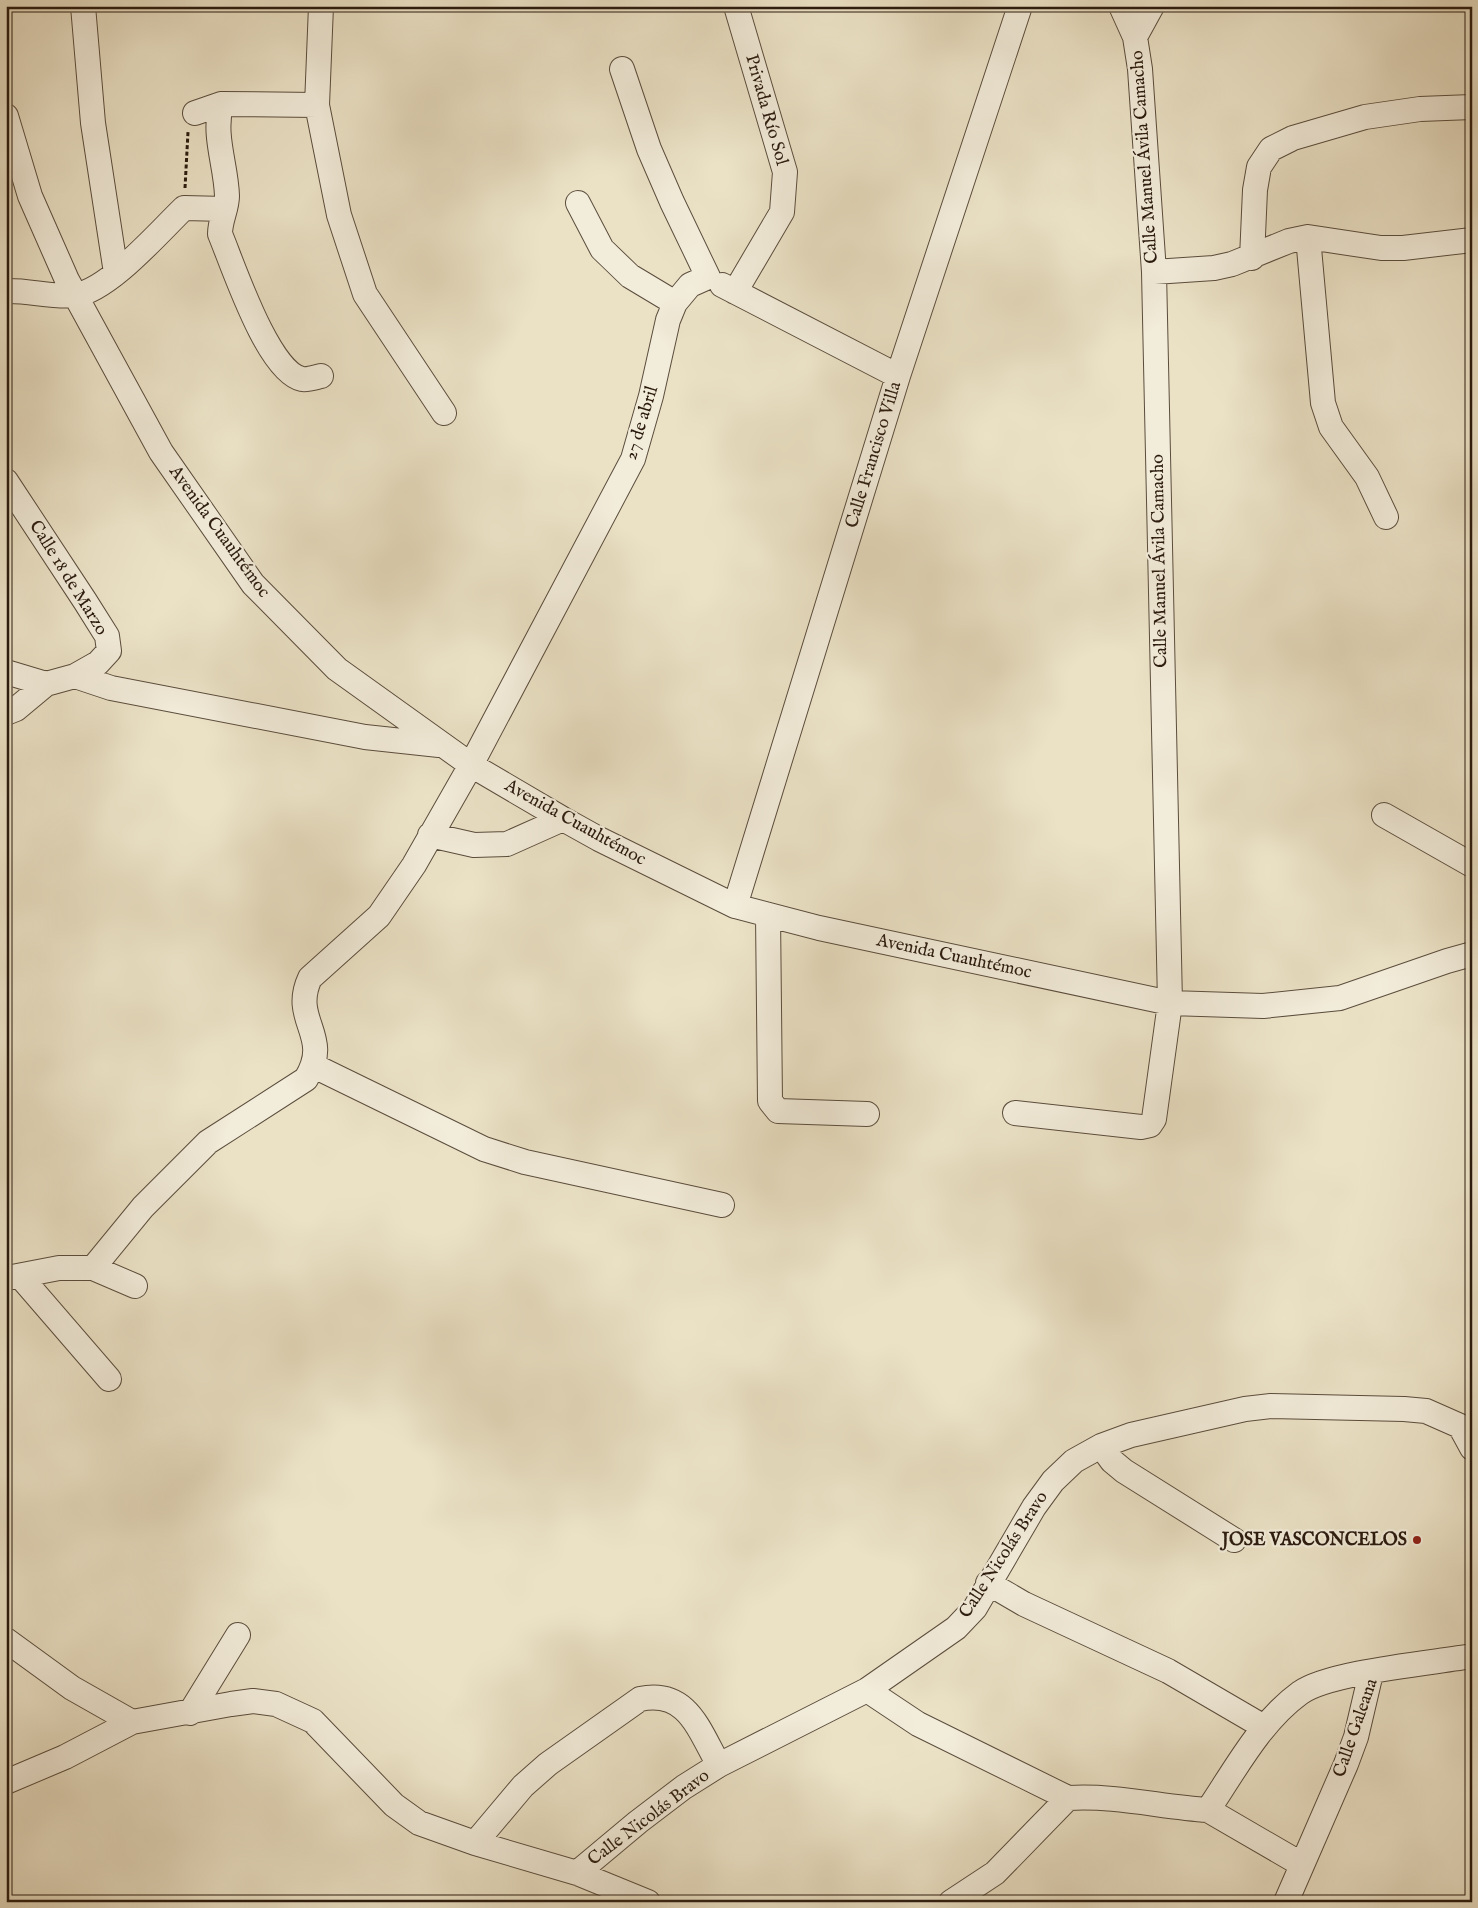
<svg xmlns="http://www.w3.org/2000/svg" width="1478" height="1908" font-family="'IM FELL English',serif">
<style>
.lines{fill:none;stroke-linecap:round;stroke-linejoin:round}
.minor-casing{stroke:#5b4d3d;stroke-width:26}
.path{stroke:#2b1b0f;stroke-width:3;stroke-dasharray:4 2.5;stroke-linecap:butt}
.minor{stroke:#f2ecda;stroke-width:24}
.poi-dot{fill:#8f2418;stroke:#f2ecda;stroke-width:2}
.labels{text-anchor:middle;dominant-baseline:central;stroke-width:4.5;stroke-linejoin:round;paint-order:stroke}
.street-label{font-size:18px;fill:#2b1b0f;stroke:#f2ecda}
.poi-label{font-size:18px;font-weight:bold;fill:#2b1b0f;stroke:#f2ecda;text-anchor:end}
</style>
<rect width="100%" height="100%" fill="#ebe2c6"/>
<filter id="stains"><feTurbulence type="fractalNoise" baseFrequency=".004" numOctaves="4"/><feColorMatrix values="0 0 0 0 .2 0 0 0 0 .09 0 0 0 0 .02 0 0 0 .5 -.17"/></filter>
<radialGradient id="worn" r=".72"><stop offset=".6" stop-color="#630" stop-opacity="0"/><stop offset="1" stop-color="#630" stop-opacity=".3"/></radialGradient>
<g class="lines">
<g class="minor-casing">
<path id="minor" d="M83 6 93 123 116 273
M321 6 317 105 339 215 365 294 444 413
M1135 37 1152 6
M622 69 649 149 672 202 708 277
M221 104C213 137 226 164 227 196 227 209 220 220 220 234 233 265 268 372 302 379 308 380 316 377 321 376
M195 113 221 104 317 105
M6 116 30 196 67 280 161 452 253 584 337 669 471 765 563 819 599 839 735 906 819 928 1170 1003 1263 1006 1340 998 1447 961 1472 954
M578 203 602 249 630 276 675 303
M1308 237 1323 403 1331 427 1367 477 1386 517
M1252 258 1255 190 1259 167 1271 149 1293 138 1365 117 1420 109 1472 107
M1154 272 1214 268 1232 264 1289 241 1308 237 1381 248H1403L1472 240
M722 285 898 376
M6 291C28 290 55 298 76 295 110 289 158 233 184 208L225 209
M735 292 782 212 785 172 736 6
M6 481 85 601 107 636 109 651 98 663 75 676 46 684 16 709 6 713
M6 672 46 684
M75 676 111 688 365 737 439 745
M1384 815 1472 865
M430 835 474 845 507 844 563 819
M735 906 898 376 1020 6
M768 915 770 1101 778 1111 867 1114
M314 1066 484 1149 525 1162 722 1205
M1015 1113 1141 1127 1150 1125 1154 1119 1170 1003 1154 272 1140 69 1135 37 1121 6
M93 1268 143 1207 208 1142 306 1079C333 1035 290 1021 310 978L379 916 414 865 471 765 633 459 651 396 668 320 675 303 690 285 708 277
M20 1276 109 1379
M7 1278 59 1268H93L135 1286
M1101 1446 1112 1461 1124 1471 1234 1540
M988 1583 1024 1604 1168 1671 1264 1727
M6 1640 72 1688 132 1722
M867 1690 918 1724 1068 1798C1116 1795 1161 1807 1208 1810 1235 1770 1260 1722 1300 1693 1329 1672 1432 1663 1472 1656
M190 1713 238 1635
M6 1782 65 1757 132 1722 231 1704 253 1701 276 1704 313 1721 394 1805 419 1823 475 1843 577 1873 648 1902
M1208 1810 1301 1864
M475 1843 523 1786 548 1764 640 1699C688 1689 699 1731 719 1765
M577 1873 638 1822 684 1787 719 1765 867 1690 956 1628 975 1608 1034 1507 1053 1481 1074 1461 1101 1446 1131 1435 1245 1409 1271 1406 1404 1409 1426 1411 1460 1426 1472 1448
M951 1902 995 1873 1068 1798
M1286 1902 1346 1764 1356 1737 1371 1673"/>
</g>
<path class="path" d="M185 188 188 132"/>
<use href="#minor" class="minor"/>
</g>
<circle class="poi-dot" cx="1417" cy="1540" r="5"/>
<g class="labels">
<g class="street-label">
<text transform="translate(766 110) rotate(74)">Privada Río Sol</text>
<text transform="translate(1145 157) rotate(-94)">Calle Manuel Ávila Camacho</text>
<text transform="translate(642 423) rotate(-73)">27 de abril</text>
<text transform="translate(874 455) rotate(-73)">Calle Francisco Villa</text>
<text transform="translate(219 532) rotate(54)">Avenida Cuauhtémoc</text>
<text transform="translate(1160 561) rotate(-91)">Calle Manuel Ávila Camacho</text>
<text transform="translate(68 578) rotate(58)">Calle 18 de Marzo</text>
<text transform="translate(575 823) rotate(29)">Avenida Cuauhtémoc</text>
<text transform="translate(954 957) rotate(12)">Avenida Cuauhtémoc</text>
<text transform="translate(1004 1555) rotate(-57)">Calle Nicolás Bravo</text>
<text transform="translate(1356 1728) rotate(-71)">Calle Galeana</text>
<text transform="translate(649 1818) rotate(-37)">Calle Nicolás Bravo</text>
</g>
<g class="poi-label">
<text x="1407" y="1540">JOSE VASCONCELOS</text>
</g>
</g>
<rect width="1478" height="1908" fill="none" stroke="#ebe2c6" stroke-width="25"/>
<rect x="8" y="8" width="1463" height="1893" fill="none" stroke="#2b1b0f" stroke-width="2.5"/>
<rect x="12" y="12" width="1453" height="1883" fill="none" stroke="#2b1b0f"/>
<rect width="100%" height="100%" filter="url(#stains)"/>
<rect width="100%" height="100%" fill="url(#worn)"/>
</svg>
